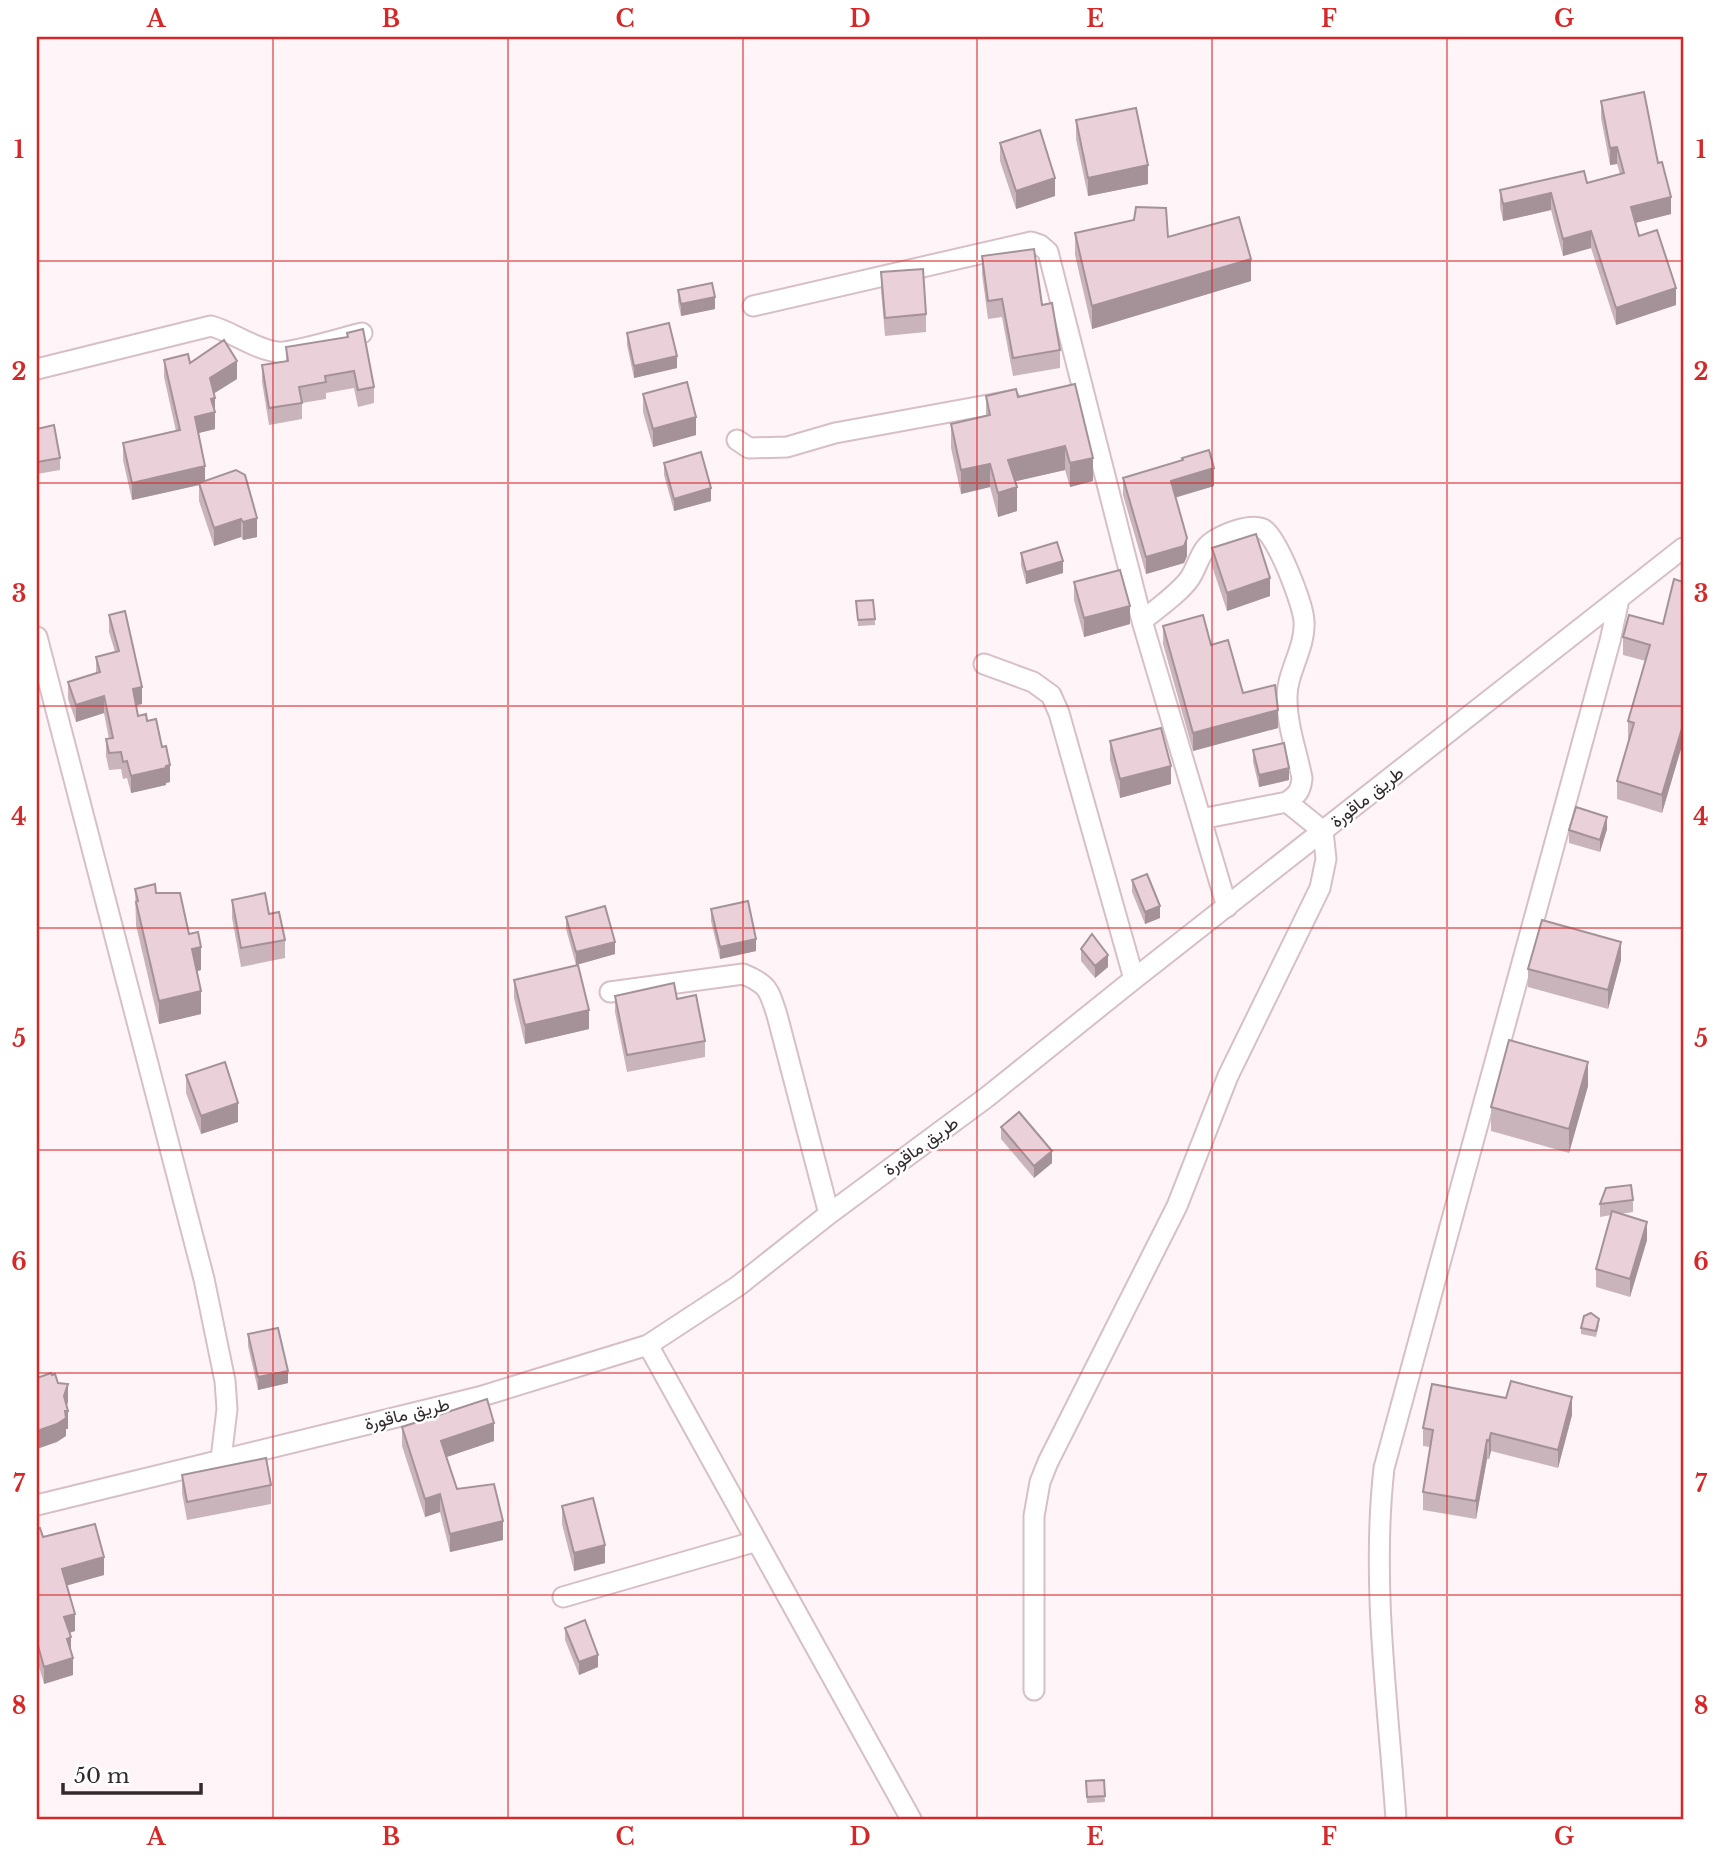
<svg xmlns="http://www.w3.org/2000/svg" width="1720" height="1856" font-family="'Libre Baskerville',Vazirmatn,serif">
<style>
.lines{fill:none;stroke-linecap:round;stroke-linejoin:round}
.minor-casing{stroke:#d7bfc7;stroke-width:23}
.minor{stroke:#fff;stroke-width:19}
.wall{fill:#c9b4bb}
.shaded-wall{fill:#a49298}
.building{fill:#ead1d9;stroke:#a49298;stroke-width:2}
.grid{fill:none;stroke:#d62828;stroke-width:2;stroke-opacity:0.55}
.labels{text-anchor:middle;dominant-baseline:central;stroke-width:5;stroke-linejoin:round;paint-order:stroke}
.street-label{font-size:18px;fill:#332a2d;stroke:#fff}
.neatline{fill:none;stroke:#d62828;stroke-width:2.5}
.grid-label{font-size:23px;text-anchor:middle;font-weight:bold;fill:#d62828}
</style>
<rect width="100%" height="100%" fill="#fff5f8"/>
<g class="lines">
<g class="minor-casing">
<path id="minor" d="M753 306 1031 242 1040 245 1048 252 1142 621 1227 907
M37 369 211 326C233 332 254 349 277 352 290 354 345 337 362 333
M737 440 749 448 787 447 835 433 1010 401
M37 637 204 1279 225 1381 227 1409 221 1459
M984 664 1033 682 1051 695 1059 713 1134 979
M1201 819 1287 802
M610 992 743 974C768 984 769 990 777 1015L829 1214
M648 1345 911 1819
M37 1505 479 1397 648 1345 738 1286 829 1214 987 1097 1134 979 1683 548
M563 1597 757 1541
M1034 1690V1516L1040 1482 1048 1462 1177 1206 1228 1076 1320 888 1326 859 1323 831 1287 802C1297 795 1301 791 1302 778 1297 752 1287 726 1287 699 1286 673 1306 648 1304 621 1303 604 1277 536 1263 529 1250 523 1223 534 1212 542 1200 550 1198 566 1190 578 1180 593 1156 609 1142 621
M1396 1819C1388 1703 1371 1584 1384 1468L1610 641 1619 599"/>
</g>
<use href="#minor" class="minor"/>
</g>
<path class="wall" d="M1601 101 1658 163 1671 214 1635 223 1639 236 1676 305 1616 325 1591 248 1563 256 1551 210 1503 221 1500 207V190L1587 183 1620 174 1617 164 1610 165 1601 118Z
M1076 120 1148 184 1088 196 1076 139Z
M1000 143 1055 196 1016 209 1000 161Z
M1075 233 1168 237 1251 281 1092 329 1075 255Z
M982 256 1042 305 1060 350V368L1013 376 1002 317 988 319 982 274Z
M881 272 926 314V332L885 336 881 290Z
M678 290 715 309 681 316 678 302Z
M347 333 374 387V403L358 407 354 388 326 393V399L302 403V419L269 425 262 382V365L286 362V347L347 337Z
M627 333 677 368 634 378 627 345Z
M164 360 190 363 237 379 214 393 215 429 198 433 205 480 257 537 243 540 241 537 214 546 199 501V485L132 500 123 460V443L176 431 164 377Z
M1075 384 1093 481 1070 487 1065 470 1015 481 1017 511 998 517 990 487 961 494 951 448V424L986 416V396L1018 397Z
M643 394 696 435 653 447 643 412Z
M37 429 60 458V470L37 474Z
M1182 458 1214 486 1175 497 1187 556 1184 563 1146 574 1123 495V478L1182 461Z
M664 463 711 501 674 511 664 475Z
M1212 548 1270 596 1227 611 1212 566Z
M1021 553 1063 573 1026 584 1021 565Z
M1074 582 1130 624 1084 637 1074 600Z
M1683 582V742L1662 813 1617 799V781L1629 740 1628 739V721L1646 661 1623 655V637L1663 624Z
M856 601 875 619V625L858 626Z
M109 615 142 704 136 705 138 716 147 721 170 782 166 783V785L131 793 127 778 123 779 121 769 109 770 106 756V739H109L104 713 76 722 68 699V682L96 673V657L115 652 109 632Z
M1163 626 1211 645 1243 693 1278 728 1193 751 1163 644Z
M1110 741 1171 784 1120 798 1110 760Z
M1253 750 1289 780 1259 787 1253 762Z
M1607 829 1600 852 1569 843V830Z
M1132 880 1160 918 1145 924 1132 892Z
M135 889 156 893 189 934 201 970 197 971 201 1014 159 1024 136 925Z
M232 900 269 914 285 940V958L241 967 232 918Z
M711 909 756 951 720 959 711 921Z
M566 917 615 954 576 965 566 929Z
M1081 949 1108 967 1095 978 1081 961Z
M1621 960 1608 1009 1528 987V969Z
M514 980 589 1029 525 1044 514 998Z
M615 996 677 999 705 1041V1057L627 1072 615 1012Z
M186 1075 238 1122 201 1134 186 1093Z
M1588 1086 1569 1153 1491 1131V1107Z
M1001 1127 1052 1163 1034 1178 1001 1139Z
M1633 1200V1212L1620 1214 1647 1240 1630 1297 1596 1287V1269L1611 1215 1600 1217V1204Z
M1599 1325 1596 1337 1581 1334V1328Z
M248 1334 288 1383 258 1390 248 1346Z
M1572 1415 1558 1468 1491 1451 1489 1459H1487L1476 1519 1423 1510V1492L1430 1447 1423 1446V1428Z
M402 1427 494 1441 446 1457 457 1489 503 1540 450 1552 440 1512 425 1517 402 1446Z
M182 1475 271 1485V1504L187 1520 182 1493Z
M562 1506 605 1563 574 1571 562 1524Z
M37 1529 43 1537 104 1575 66 1585 75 1631 70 1633 73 1675 44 1684 37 1660Z
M565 1628 598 1667 579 1675 565 1640Z
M1104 1780 1105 1802 1087 1803 1086 1787Z"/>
<path class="shaded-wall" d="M1617 147V164L1610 165V148Z
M1148 165V184L1088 196V178Z
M1055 178V196L1016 209V191Z
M1551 193V210L1503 221V204Z
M1671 197V214L1631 224V207Z
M1591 231V248L1563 256V239Z
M1251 259V281L1092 329V306Z
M1676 288V305L1616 325V308Z
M715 297V309L681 316V304Z
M677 356V368L634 378V366Z
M237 361V379L210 396V378Z
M215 398V429L195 434V417L211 399Z
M696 417V435L653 447V429Z
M1065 446V470L1008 483V460Z
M1093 458V481L1070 487V463Z
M990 464V487L961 494V470Z
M205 466V484L199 483V485L132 500V483Z
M1214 468V486L1171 499V481Z
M1017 487V511L998 517V493Z
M711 488V501L674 511V499Z
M257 518V537L243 540V522Z
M241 519V537L214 546V528Z
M1187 538V556L1184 563 1146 574V557Z
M1063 561V573L1026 584V572Z
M1270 578V596L1227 611V593Z
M1130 606V624L1084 637V618Z
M142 687V704L133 706V689Z
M104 696V713L76 722V705Z
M1278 710V728L1193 751V733Z
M1683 725V742L1662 813V795Z
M170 765V782L166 783V785L131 793V776Z
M1171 766V784L1120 798V779Z
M1289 768V780L1259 787V775Z
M1607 817V829L1600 852V840Z
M1160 906V918L1145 924V912Z
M756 939V951L720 959V947Z
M615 942V954L576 965V952Z
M1621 942V960L1608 1009V990Z
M201 947V970L192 973V949Z
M1108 955V967L1095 978V966Z
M201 991V1014L159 1024V1001Z
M589 1010V1029L525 1044V1025Z
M1588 1062V1086L1569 1153V1129Z
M238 1103V1122L201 1134V1116Z
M1052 1151V1163L1034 1178V1166Z
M1647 1222V1240L1630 1297V1279Z
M288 1371V1383L258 1390V1377Z
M68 1384V1402L65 1411H68V1429H66V1436L57 1442 37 1449V1431L64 1396Z
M1572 1397V1415L1558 1468V1450Z
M494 1423V1441L441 1459V1441Z
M1491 1433V1451L1489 1459V1441Z
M1487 1440V1459L1476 1519V1501Z
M440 1494V1512L425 1517V1499Z
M503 1521V1540L450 1552V1534Z
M605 1545V1563L574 1571V1553Z
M104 1557V1575L62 1587V1569Z
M75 1614V1631L64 1634V1617Z
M71 1637V1655L67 1639Z
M598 1655V1667L579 1675V1662Z
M73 1658V1675L44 1684V1667Z"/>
<path class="building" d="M1644 92 1658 163 1662 162 1671 197 1631 207 1639 236 1657 230 1676 288 1616 308 1591 231 1563 239 1551 193 1503 204 1500 190 1584 171 1587 183 1624 173 1617 147 1610 148 1601 101Z
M1136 108 1148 165 1088 178 1076 120Z
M1040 130 1055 178 1016 191 1000 143Z
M1136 207 1166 208 1168 237 1239 217 1251 259 1092 306 1075 233 1134 220Z
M1034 249 1042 305 1052 303 1060 350 1013 358 1002 299 988 301 982 256Z
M923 269 926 314 885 318 881 272Z
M712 283 715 297 681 304 678 290Z
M669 323 677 356 634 366 627 333Z
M363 329 374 387 358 390 354 371 325 376 326 382 299 387 302 403 269 408 262 365 288 361 286 347 348 337 347 333Z
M224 340 237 361 210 378 215 398 211 399 215 412 195 417 205 466 132 483 123 443 180 430 164 360 188 354 190 363Z
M687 382 696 417 653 429 643 394Z
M1075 384 1093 458 1070 463 1065 446 1008 460 1017 487 998 493 990 464 961 470 951 424 990 415 986 396 1016 389 1018 397Z
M54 425 60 458 37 462V429Z
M1209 450 1214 468 1171 481 1187 538 1184 546 1146 557 1123 478 1183 460 1182 458Z
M701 452 711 488 674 499 664 463Z
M236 470 245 475 257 518 243 522 241 519 214 528 199 483Z
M1256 534 1270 578 1227 593 1212 548Z
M1057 542 1063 561 1026 572 1021 553Z
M1120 570 1130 606 1084 618 1074 582Z
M1674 579 1683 582V725L1662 795 1617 781 1634 723 1628 721 1650 645 1623 637 1629 615 1663 624Z
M873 600 875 619 858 620 856 601Z
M125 611 142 687 133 689 138 716 146 714 147 721 156 719 162 747 166 746 170 765 166 766V768L131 776 127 761 123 762 121 752 109 753 106 739 113 738 104 696 76 705 68 682 100 672 96 657 119 651 109 615Z
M1203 615 1211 645 1228 640 1243 693 1275 685 1278 710 1193 733 1163 626Z
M1161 728 1171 766 1120 779 1110 741Z
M1284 743 1289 768 1259 775 1253 750Z
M1576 807 1607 817 1600 840 1569 830Z
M1147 874 1160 906 1145 912 1132 880Z
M155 884 156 893H180L189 934 198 932 201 947 192 949 201 991 159 1001 136 902 138 901 135 889Z
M265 893 269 914 279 912 285 940 241 948 232 900Z
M748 901 756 939 720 947 711 909Z
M605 906 615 942 576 952 566 917Z
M1542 920 1621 942 1608 990 1528 969Z
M1092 934 1108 955 1095 966 1081 949Z
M578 965 589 1010 525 1025 514 980Z
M674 983 677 999 696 995 705 1041 627 1055 615 996Z
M1509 1040 1588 1062 1569 1129 1491 1107Z
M225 1062 238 1103 201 1116 186 1075Z
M1019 1112 1052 1151 1034 1166 1001 1127Z
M1631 1185 1633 1200 1600 1204 1606 1188Z
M1612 1211 1647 1222 1630 1279 1596 1269Z
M1591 1313 1599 1319 1596 1331 1581 1328 1584 1316Z
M278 1328 288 1371 258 1377 248 1334Z
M51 1373 52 1375 55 1374 58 1383 68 1384 64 1396 68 1411H65L66 1418 57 1424 37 1431V1378Z
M1511 1381 1572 1397 1558 1450 1491 1433 1489 1441 1487 1440 1476 1501 1423 1492 1433 1430 1423 1428 1432 1384 1506 1398Z
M487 1399 494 1423 441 1441 457 1489 494 1484 503 1521 450 1534 440 1494 425 1499 402 1427Z
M266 1458 271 1485 187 1502 182 1475Z
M593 1498 605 1545 574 1553 562 1506Z
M95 1524 104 1557 62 1569 75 1614 64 1617 71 1637 67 1639 73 1658 44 1667 37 1642V1529L40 1528 43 1537Z
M585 1620 598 1655 579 1662 565 1628Z
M1104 1780 1105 1796 1087 1797 1086 1781Z"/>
<path class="grid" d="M273 37V1819M508 37V1819M743 37V1819M977 37V1819M1212 37V1819M1447 37V1819M37 261H1683M37 483H1683M37 706H1683M37 928H1683M37 1150H1683M37 1373H1683M37 1595H1683"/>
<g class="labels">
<g class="street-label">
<text transform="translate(1367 797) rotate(-38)">طريق ماقورة</text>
<text transform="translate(921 1146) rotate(-36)">طريق ماقورة</text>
<text transform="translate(407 1414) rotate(-14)">طريق ماقورة</text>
</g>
</g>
<rect width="1720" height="1856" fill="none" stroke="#ffffff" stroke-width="77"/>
<path d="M63 1783v10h138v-10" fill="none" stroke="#332a2d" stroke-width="3.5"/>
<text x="74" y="1783" font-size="21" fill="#332a2d" stroke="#ffffff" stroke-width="5" paint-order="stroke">50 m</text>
<rect x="38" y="38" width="1644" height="1780" class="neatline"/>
<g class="grid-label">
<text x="156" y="27">A</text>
<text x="391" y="27">B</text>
<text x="625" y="27">C</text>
<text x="860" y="27">D</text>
<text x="1095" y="27">E</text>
<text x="1329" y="27">F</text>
<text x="1564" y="27">G</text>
<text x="19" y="158">1</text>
<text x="1701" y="158">1</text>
<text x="19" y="380">2</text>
<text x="1701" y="380">2</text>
<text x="19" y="602">3</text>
<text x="1701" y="602">3</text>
<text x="19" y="825">4</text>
<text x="1701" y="825">4</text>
<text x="19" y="1047">5</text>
<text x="1701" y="1047">5</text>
<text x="19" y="1270">6</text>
<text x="1701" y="1270">6</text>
<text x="19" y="1492">7</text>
<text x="1701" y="1492">7</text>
<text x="19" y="1714">8</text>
<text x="1701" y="1714">8</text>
<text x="156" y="1845">A</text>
<text x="391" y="1845">B</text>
<text x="625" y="1845">C</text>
<text x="860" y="1845">D</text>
<text x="1095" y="1845">E</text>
<text x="1329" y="1845">F</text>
<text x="1564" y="1845">G</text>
</g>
</svg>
